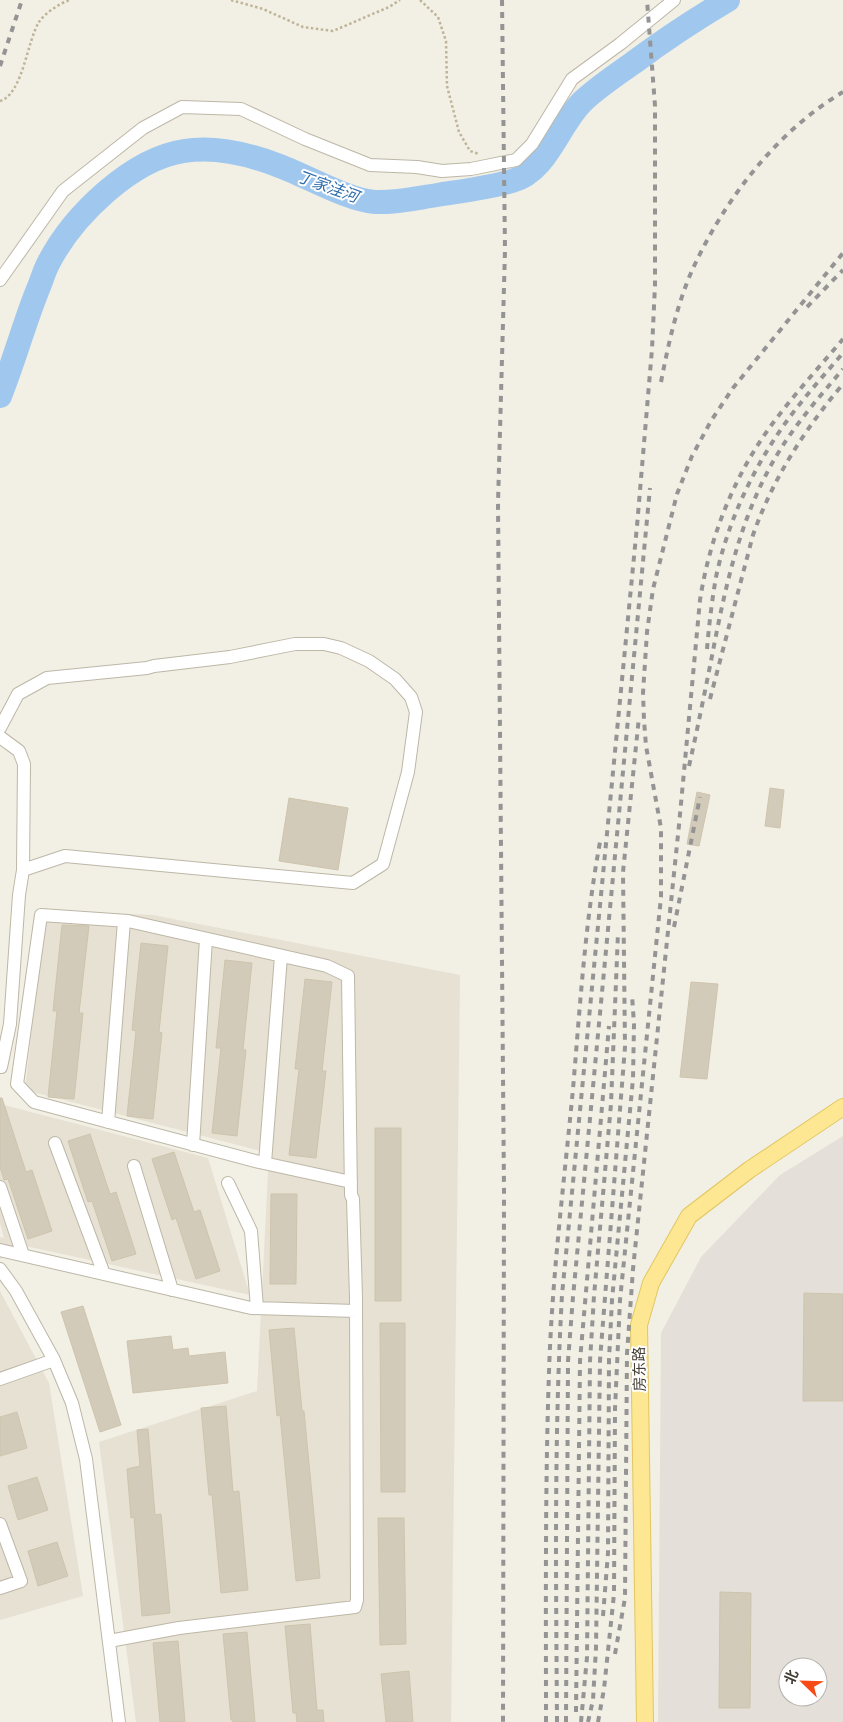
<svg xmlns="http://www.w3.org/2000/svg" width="843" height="1722" font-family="Quicksand,'Noto Sans SC',sans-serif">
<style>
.residential{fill:#e6e1d2}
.industrial{fill:#e4e0d9;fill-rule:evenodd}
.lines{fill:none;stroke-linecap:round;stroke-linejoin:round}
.river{stroke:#a0c8ef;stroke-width:24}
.building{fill:#d3cbb9;stroke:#cec4ad}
.minor-casing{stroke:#bdb7a7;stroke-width:14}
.major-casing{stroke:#e2c662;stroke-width:18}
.path{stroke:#beb498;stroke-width:2.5;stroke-dasharray:2.5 2.5;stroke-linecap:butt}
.minor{stroke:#fff;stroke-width:12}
.major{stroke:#fde792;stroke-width:16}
.rail{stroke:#949494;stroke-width:4;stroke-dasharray:6 6;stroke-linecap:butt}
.labels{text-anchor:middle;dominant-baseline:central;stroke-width:4;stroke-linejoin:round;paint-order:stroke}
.street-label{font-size:15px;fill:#443f34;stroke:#fff}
.water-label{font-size:16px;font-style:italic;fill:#2f6dad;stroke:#fff}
</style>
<rect width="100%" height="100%" fill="#f2efe4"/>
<path class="residential" d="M45 910 153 915 460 975 451 1722H136L99 1442 257 1391 269 1153 25 1090Z
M0 1104 208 1158 250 1295 21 1245 0 1259V1237L4 1238 0 1223Z
M0 1291 49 1383 83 1596 0 1620Z"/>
<path class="industrial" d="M843 1136V1722H658L661 1333 701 1257 780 1175ZM788 1667H818V1697H788Z"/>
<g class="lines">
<path class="river" d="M0 396C14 361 24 324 38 289 42 280 44 271 49 262 73 216 131 159 184 151 216 146 248 154 277 165 305 175 347 200 375 202 396 203 417 198 437 195 462 191 487 188 512 181 548 171 558 125 583 101 598 87 616 75 633 63 664 40 694 20 728 0"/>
</g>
<path class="building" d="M770 788 784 790 780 828 765 826Z
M697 792 710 795 699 846 687 844Z
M289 798 348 808 338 870 279 861Z
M62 925 89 926 79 1013H83L74 1099 48 1097 57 1011H53Z
M141 943 168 946 159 1032 162 1033 153 1119 127 1116 136 1031 132 1030Z
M225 960 252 963 243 1050H246L237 1136 212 1133 221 1048H216Z
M305 979 332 982 322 1071H326L316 1158 289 1155 299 1069H295Z
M691 982 718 984 707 1079 680 1077Z
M0 1098H2L26 1172 32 1170 52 1231 28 1239 8 1179 4 1180 0 1167Z
M375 1128H401V1301H375Z
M90 1134 110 1194 116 1192 136 1254 112 1261 92 1201 88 1202 68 1141Z
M174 1152 194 1212 200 1210 220 1271 196 1279 176 1218 172 1220 152 1159Z
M271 1194H297L296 1284H270Z
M804 1293 843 1294V1401H803Z
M83 1306 121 1425 100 1432 61 1312Z
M380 1323H405V1492H381Z
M294 1328 302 1411H304L320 1578 296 1581 280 1415 277 1416 269 1330Z
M171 1336 173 1350 188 1348 189 1356 225 1352 228 1383 133 1393 127 1341Z
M226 1406 233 1492 239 1491 248 1590 221 1593 212 1495H209L201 1408Z
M17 1412 27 1448 0 1456V1417Z
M148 1429 155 1515 161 1514 170 1613 142 1616 134 1517 131 1518 127 1469 140 1466 137 1430Z
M37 1477 48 1510 18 1520 8 1486Z
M378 1518H404L406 1644 380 1645Z
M57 1542 68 1576 38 1586 28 1551Z
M720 1592 751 1593 750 1708H719Z
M310 1624 317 1710H323L324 1722H297L296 1713H293L285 1626Z
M247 1632 255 1722H233V1720H231L223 1634Z
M178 1641 185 1722H160L153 1643Z
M409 1671 413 1722H386L381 1674Z"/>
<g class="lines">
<g class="minor-casing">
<path id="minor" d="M0 280 63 191 143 128 182 107 241 109 305 139 370 165 417 167 442 171 471 169 516 160 532 144 572 79 620 44 674 0
M0 728 18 694 47 678 147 668 154 666 230 657 295 644H324L341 648 369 661 395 679 411 697 416 712 408 772 383 864 353 883 65 856 23 870
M0 737 19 751 24 764 23 870 19 895 10 1024 1 1067H0
M108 1122 124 921
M55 1143 104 1274
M193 1145 206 939
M265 1163 281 956
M134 1166 172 1290
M228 1183 251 1231 257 1308
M0 1187 23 1255
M0 1250 251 1308 356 1311
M0 1269 16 1291 54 1360 72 1403 86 1459 119 1722
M0 1379 54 1360
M0 1524 21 1581 0 1588
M109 1641 179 1628 355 1607 357 1600 356 1297 353 1199 351 1195 348 976 327 966 128 921 41 915 17 1084 34 1102 259 1162 351 1182"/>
</g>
<g class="major-casing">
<path id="major" d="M645 1722 639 1325 651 1283 689 1216 749 1170 843 1107"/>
</g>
<path class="path" d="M231 0 263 9 303 27 333 31 389 7 400 0
M420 0 438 17 446 41 447 86 459 132 470 151 479 154
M0 101C23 94 27 41 39 22 45 13 60 3 70 0"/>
<use href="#minor" class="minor"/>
<use href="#major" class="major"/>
<path class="rail" d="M502 0 505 250 498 503 504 1190 503 1722
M0 66 22 0
M807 307 843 270
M661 382C669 341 678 299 696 262 728 195 779 130 843 92
M707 649C709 625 712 600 716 577 728 520 755 464 789 418 806 395 825 374 843 353
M710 699 753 535C773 478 805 429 843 384
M689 766C697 731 704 696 711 661 725 588 740 514 780 450 798 421 821 395 843 369
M674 927 700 797
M603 1616 608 1553 609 1360 612 1300 633 1079 634 1024 632 995
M615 1654 625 1598 627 1354 633 1269 679 825 700 600C709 542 730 486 763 437 787 402 816 371 843 339
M576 1712 580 1361 609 1026
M546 1722C546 1605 545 1488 549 1372 552 1277 564 1183 573 1089 580 1007 585 923 600 842
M557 1722C556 1579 554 1437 562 1295L637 526 652 349 655 285V106L647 0
M566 1722 568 1361 573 1297 650 488
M581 1722 587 1657 590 1361 594 1296 611 1104 618 933
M588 1722 593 1700 596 1648 600 1360 625 1047 623 872 639 717
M598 1722 604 1689 614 1594 615 1409 620 1300 661 897V828L646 746 644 720 643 693 647 632 653 589 677 494 692 456 711 421 733 388 843 253"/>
</g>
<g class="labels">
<g class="street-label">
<text transform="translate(639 1369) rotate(-91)">房东路</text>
</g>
<g class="water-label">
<text transform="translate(328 186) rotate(20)">丁家洼河</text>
</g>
</g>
<g transform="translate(803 1682) rotate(293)"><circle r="24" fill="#ffffff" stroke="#b4b2ae"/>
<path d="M0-4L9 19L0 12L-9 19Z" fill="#f74a15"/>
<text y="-8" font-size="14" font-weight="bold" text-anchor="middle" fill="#443f34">北</text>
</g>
</svg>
